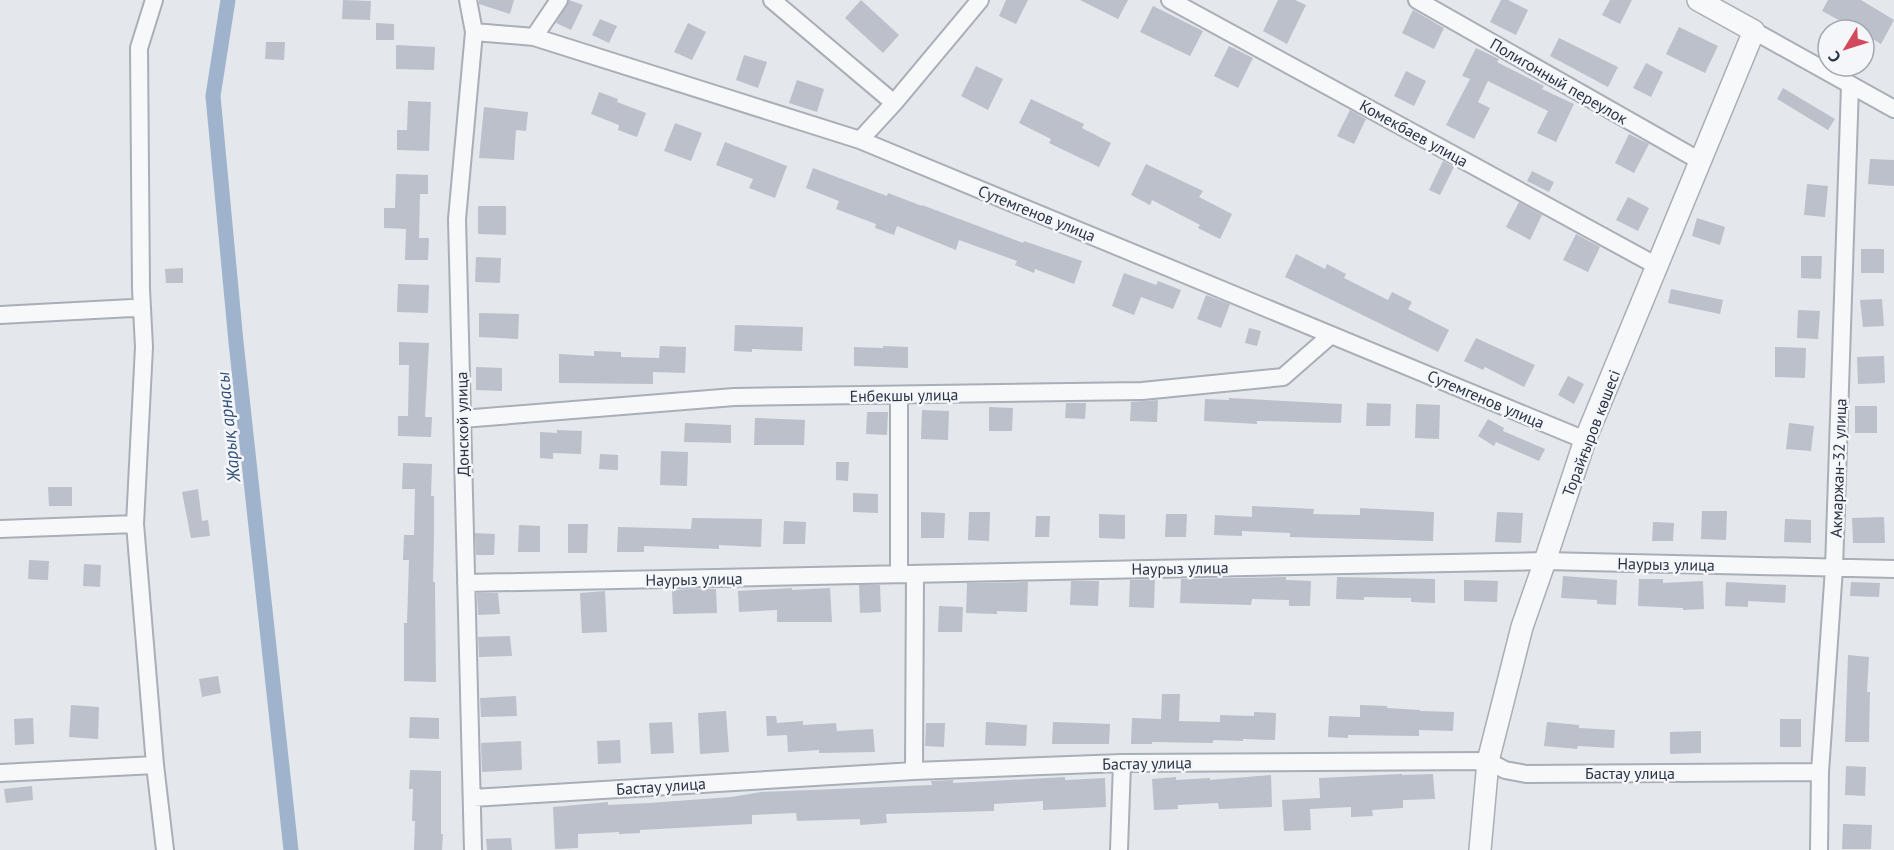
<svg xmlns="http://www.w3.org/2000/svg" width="1894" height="850" font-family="'PT Sans',sans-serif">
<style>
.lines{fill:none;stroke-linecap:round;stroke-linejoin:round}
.canal{stroke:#9fb4cc;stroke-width:15}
.building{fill:#bbc0ca}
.minor-casing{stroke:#a9aeb7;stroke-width:20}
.tertiary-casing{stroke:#a9aeb7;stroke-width:24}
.minor{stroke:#f7f8fa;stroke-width:16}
.tertiary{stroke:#f7f8fa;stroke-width:21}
.labels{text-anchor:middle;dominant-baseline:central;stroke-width:5;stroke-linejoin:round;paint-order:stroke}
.street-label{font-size:16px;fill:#2b3445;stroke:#f4f6f9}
.water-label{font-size:18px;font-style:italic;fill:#34527a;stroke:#f4f6f9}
</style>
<rect width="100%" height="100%" fill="#e4e7ec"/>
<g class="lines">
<path class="canal" d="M228 0 213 96 236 342 291 850"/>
</g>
<path class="building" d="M343 0 371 1 370 20 342 19Z
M479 0H514L510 14 479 4Z
M569 0 583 5 571 30 556 23Z
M861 0 899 35 883 53 845 18Z
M1006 0H1028L1016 24 999 16Z
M1080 0H1128L1118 19Z
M1278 0H1295L1306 5 1287 44 1263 31Z
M1501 0H1508L1528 10 1516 35 1490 22Z
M1610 0H1632L1620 24 1602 15Z
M1828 0H1861L1894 20 1881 44 1864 34V30H1857L1822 11Z
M1153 6 1203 31 1190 56 1140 32Z
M1413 10 1444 28 1434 49 1402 33Z
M600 19 617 26 609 43 592 35Z
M376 23 394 24V40H376Z
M688 23 706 32 692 60 674 52Z
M1679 27 1718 46 1705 73 1666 54Z
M1559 38 1618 67 1608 87 1550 56Z
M266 42H285L284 60 265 59Z
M396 45 435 47 434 70 396 69Z
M1229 46 1253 58 1238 88 1214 76Z
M1476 48 1499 59 1497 62 1544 86 1542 89 1574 104 1556 142 1537 133 1548 111 1488 81 1478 102 1490 108 1474 139 1446 125 1470 79 1462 76Z
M744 55 767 62 758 88 736 80Z
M1646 63 1663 72 1651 97 1633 88Z
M976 66 1003 79 988 110 961 96Z
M1406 71 1426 81 1414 106 1394 96Z
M797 80 824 89 817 112 789 103Z
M1783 88 1835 119 1828 130 1777 99Z
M599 92 618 99 617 102 646 113 637 137 618 130 619 125 591 114Z
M1031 99 1084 124 1082 128 1111 143 1099 167 1049 143 1051 139 1019 123Z
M408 101 431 102 429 151 397 150V130H407Z
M484 107 528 112 526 131 516 130 514 160 479 158Z
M1350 110 1366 119 1354 144 1337 136Z
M675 123 702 133 691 161 664 151Z
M1629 134 1649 144 1634 173 1615 163Z
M725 142 787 166 775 198 749 188 753 179 716 165Z
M1870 159 1894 160V186L1868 184Z
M1443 161 1454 167 1440 195 1429 190Z
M1146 164 1203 191 1199 197 1232 214 1220 239 1198 228 1200 225 1152 200 1150 205 1131 195Z
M813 168 887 196 888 193 922 206V205L1023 243 1024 241 1082 261 1074 284 1035 269 1034 273 1015 265 1017 261 959 240 956 250 897 226 894 235 875 228 876 224 836 209 839 201 806 188Z
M1532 171 1554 182 1549 192 1527 181Z
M396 174 428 175V194H420L419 238H429L428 260H405L406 229 384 228V208H395Z
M1807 184 1828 186 1825 217 1804 215Z
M1628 197 1649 208 1638 231 1616 220Z
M1519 202 1542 215 1530 240 1506 227Z
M478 206H506V235L478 234Z
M1697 218 1725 227 1720 245 1692 236Z
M1576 234 1600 247 1588 272 1563 260Z
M1861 249H1884V273H1861Z
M1296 254 1325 269 1327 264 1346 274 1344 278 1388 300 1392 292 1412 302 1408 309 1449 330 1438 352 1285 277Z
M1801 256H1822L1821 279 1801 278Z
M476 257 501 258 500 283 475 282Z
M183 268V283H166L165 269Z
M1124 273 1156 285 1158 281 1181 290 1173 309 1141 297 1134 315 1112 306Z
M398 284 429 285 428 313 397 312Z
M1671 289 1723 300 1720 314 1668 303Z
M1206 295 1230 304 1221 328 1197 319Z
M1882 299 1884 326 1863 327 1860 300Z
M1798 310 1820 311 1818 339 1797 338Z
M479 313 519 314 518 339 479 337Z
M735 325 803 327 802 351 752 349V352L734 351Z
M1249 328 1261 331 1257 346 1245 343Z
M1476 338 1535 365 1524 387 1485 367 1483 370 1464 361Z
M399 342 429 343 425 417H432L431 437 398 436V416H408L409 365H399Z
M660 346 686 347 685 373 653 372V384L559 383V354L594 356V351L621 352V357L659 358Z
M883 346 908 347V368L854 366V347L883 348Z
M1775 347 1806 348 1805 378 1775 377Z
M1884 356 1885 383 1858 384 1857 357Z
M476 367 502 368V391L476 390Z
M1568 376 1584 384 1574 404 1558 395Z
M1229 398 1342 404 1341 423 1257 421V424L1204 421 1205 399 1229 400Z
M1158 400 1157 422 1130 421 1131 402Z
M1066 403H1086L1085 419 1065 418Z
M1367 403 1391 404 1390 426H1366Z
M1416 404 1440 405 1439 439 1415 438Z
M1855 406H1877V433H1855Z
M989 407 1013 408 1012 431H989Z
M922 410 949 411 948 440 921 439Z
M867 412H888L887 435 866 434Z
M755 418 805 420 804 445H754Z
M1488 419 1504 428 1503 431 1545 449 1539 461 1496 442 1494 446 1478 436Z
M685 423 731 425V443L684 442Z
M1789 423 1814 426 1811 451 1786 449Z
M557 430 582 431 581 454 553 453V459L540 458V432L557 433Z
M661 451 688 452 687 486 660 485Z
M600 454 618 455V470L599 469Z
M836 462H849L848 481 836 480Z
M403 463 432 464 431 496H434V536L433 582H435L436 682 404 681V623H407L409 560H403L404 535H414L415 489H402Z
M48 487H72V506H49Z
M198 489 202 521 208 520 210 536 191 538 182 492Z
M853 493 878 494V513L853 512Z
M1252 506 1314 509 1313 514 1360 515V508L1434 512 1433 541 1290 537V533L1242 531V536L1214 535 1215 515 1252 517Z
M1702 511H1727L1726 540 1701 539Z
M921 512 945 513 944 538H921Z
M969 512H990L989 541 968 540Z
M1497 512 1523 513 1521 543 1495 542Z
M1099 514 1125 515V539L1099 538Z
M1166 514H1187L1186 537H1165Z
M1036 516H1050L1049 537H1035Z
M1884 517 1885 543H1853L1852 518Z
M692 518 762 519 761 547 719 545V549L644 546V552H617L618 527 691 529Z
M1785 519 1811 520V543L1784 542Z
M784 521 806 522 805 544H783Z
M1653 522 1674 523 1673 541H1652Z
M568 524H588L587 553H568Z
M519 525 540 526V552H518Z
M475 533 495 534 494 555H476Z
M29 560 49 561 48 580 28 579Z
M84 564 101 565 100 587 83 586Z
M1563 576 1617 580 1616 605 1597 604V600L1561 598Z
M1286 577V580L1311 581 1310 606H1289V600L1252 599 1251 605 1180 603 1181 579Z
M1337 577 1435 579V603L1411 602V598L1364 597V600L1336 599Z
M1155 579 1154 608 1129 607 1130 580Z
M1639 579H1663V583L1703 581 1704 609 1683 610V608L1638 606Z
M1464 580 1498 581 1497 602 1464 601Z
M1071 581H1099L1098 606 1070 605Z
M1028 582 1027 612 997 611V614L966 613 967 583Z
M1726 582 1786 585 1785 603 1748 601V607L1725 606Z
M1851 582 1880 583 1879 597 1850 596Z
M859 585H880L881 612 860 613Z
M792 588V590L830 588 832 622H777V610L739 612 738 591Z
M689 589H716L717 613 673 614 672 590Z
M605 591 607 632 582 633 580 593Z
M477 593H498L500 614 478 615Z
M939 606 963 607 962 632H938Z
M510 636 512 656 479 657 478 637Z
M1848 655 1869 657 1867 692H1870L1869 742H1845Z
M218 676 221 693 202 697 199 679Z
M1162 694H1180L1179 721 1220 722V715L1254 716V712L1276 713 1275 740 1243 739V741L1213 740V743L1152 742V744H1131L1132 718 1161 719Z
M516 696 517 716 481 717 480 698Z
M71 705 99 707 98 739 69 737Z
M1360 705 1387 706V708L1420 710V711L1454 712 1453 731 1419 730V736L1348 735V738L1328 737 1329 716 1360 717Z
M726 711 729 752 700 754 698 713Z
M766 716H776L777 723 803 721V725L836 723 837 731 873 729 875 752 819 753V750L788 752 787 735 767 736Z
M410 717 439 718V739L409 738Z
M33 718 34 744 15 745 14 719Z
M1780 719H1801V747H1780Z
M672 722 674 753 651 754 649 723Z
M986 722 1027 725 1026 746 985 745Z
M1053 722 1110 724 1109 744H1052Z
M1547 722 1579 725V728L1615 730 1614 748 1578 746 1577 749 1544 746Z
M926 723H945L944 747 925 746Z
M1701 731V753L1670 754V732Z
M620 740 621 763 598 764 597 741Z
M521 741 522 770 482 772 481 743Z
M1846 766 1866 767 1865 796 1845 795Z
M410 770 441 771V834H443L442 850H414L415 821H412L413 789H409Z
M1402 774V775L1433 774 1435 799 1403 800V808L1372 810 1373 816 1351 817V807L1310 809 1311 830 1284 831 1282 800 1320 798 1319 778Z
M1271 775 1272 807 1219 809 1218 803 1178 805V809L1154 810 1152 779 1176 777V780L1210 778V780Z
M1065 777V780L1105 778 1106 807 1043 810V801L994 804V811L886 814 887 823 860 825V819L797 821 796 813 752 815V824L640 830V833L619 834V832L578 834V848L555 849 553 807 608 802V805L649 803 731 797 761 792 932 785 931 781 953 780V783Z
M32 786 33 800 6 803 4 789Z
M1843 824 1872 825 1871 849H1842Z
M511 838 512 850H487L486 839Z"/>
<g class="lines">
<g class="minor-casing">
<path id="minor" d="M154 0 139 48 141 289 144 347 135 524 155 765 165 850
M468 0 474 32 457 219 473 850
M772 0 894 103
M1170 0 1657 266
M1417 0 1700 161
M1754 31 1894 109
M474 32 534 37 860 140 1585 440
M534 37 559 0
M860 140 894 103 980 0
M0 315 132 308 142 310
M462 419 734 397 1142 391 1283 377 1331 335
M0 529 135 524
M899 574V395
M466 583 1545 561 1894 569
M914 771 915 574
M0 773 155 765
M472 798 914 771 1122 763 1488 761 1505 770 1526 774 1820 772
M1119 850 1122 763
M1819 850 1820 772 1834 568 1850 86"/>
</g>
<g class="tertiary-casing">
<path id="tertiary" d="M1480 850 1488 761 1522 627 1545 561 1585 440 1754 31 1698 0"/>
</g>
<use href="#minor" class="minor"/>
<use href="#tertiary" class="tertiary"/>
</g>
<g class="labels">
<g class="street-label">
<text transform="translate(1559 81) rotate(30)">Полигонный переулок</text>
<text transform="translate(1414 133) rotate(29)">Комекбаев улица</text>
<text transform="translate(1037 213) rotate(22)">Сутемгенов улица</text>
<text transform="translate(904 395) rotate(-1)">Енбекшы улица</text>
<text transform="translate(1486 399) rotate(23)">Сутемгенов улица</text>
<text transform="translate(462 424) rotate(-91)">Донской улица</text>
<text transform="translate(1591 433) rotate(-69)">Торайғыров көшесі</text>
<text transform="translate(1838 468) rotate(-88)">Акмаржан-32 улица</text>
<text transform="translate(1666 564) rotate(1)">Наурыз улица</text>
<text transform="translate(1180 568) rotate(-1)">Наурыз улица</text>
<text transform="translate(694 579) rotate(-1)">Наурыз улица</text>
<text transform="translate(1147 763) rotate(-1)">Бастау улица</text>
<text x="1630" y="773">Бастау улица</text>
<text transform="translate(661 786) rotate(-4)">Бастау улица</text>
</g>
<g class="water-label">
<text transform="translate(228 427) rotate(-96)">Жарық арнасы</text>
</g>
</g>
<g transform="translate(1846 48) rotate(232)"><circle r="28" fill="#f4f6f9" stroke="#a4a8b1" stroke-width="1.5"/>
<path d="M0-4.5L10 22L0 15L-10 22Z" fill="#d1495b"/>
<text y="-9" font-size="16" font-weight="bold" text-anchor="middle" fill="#2b3445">С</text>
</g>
</svg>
